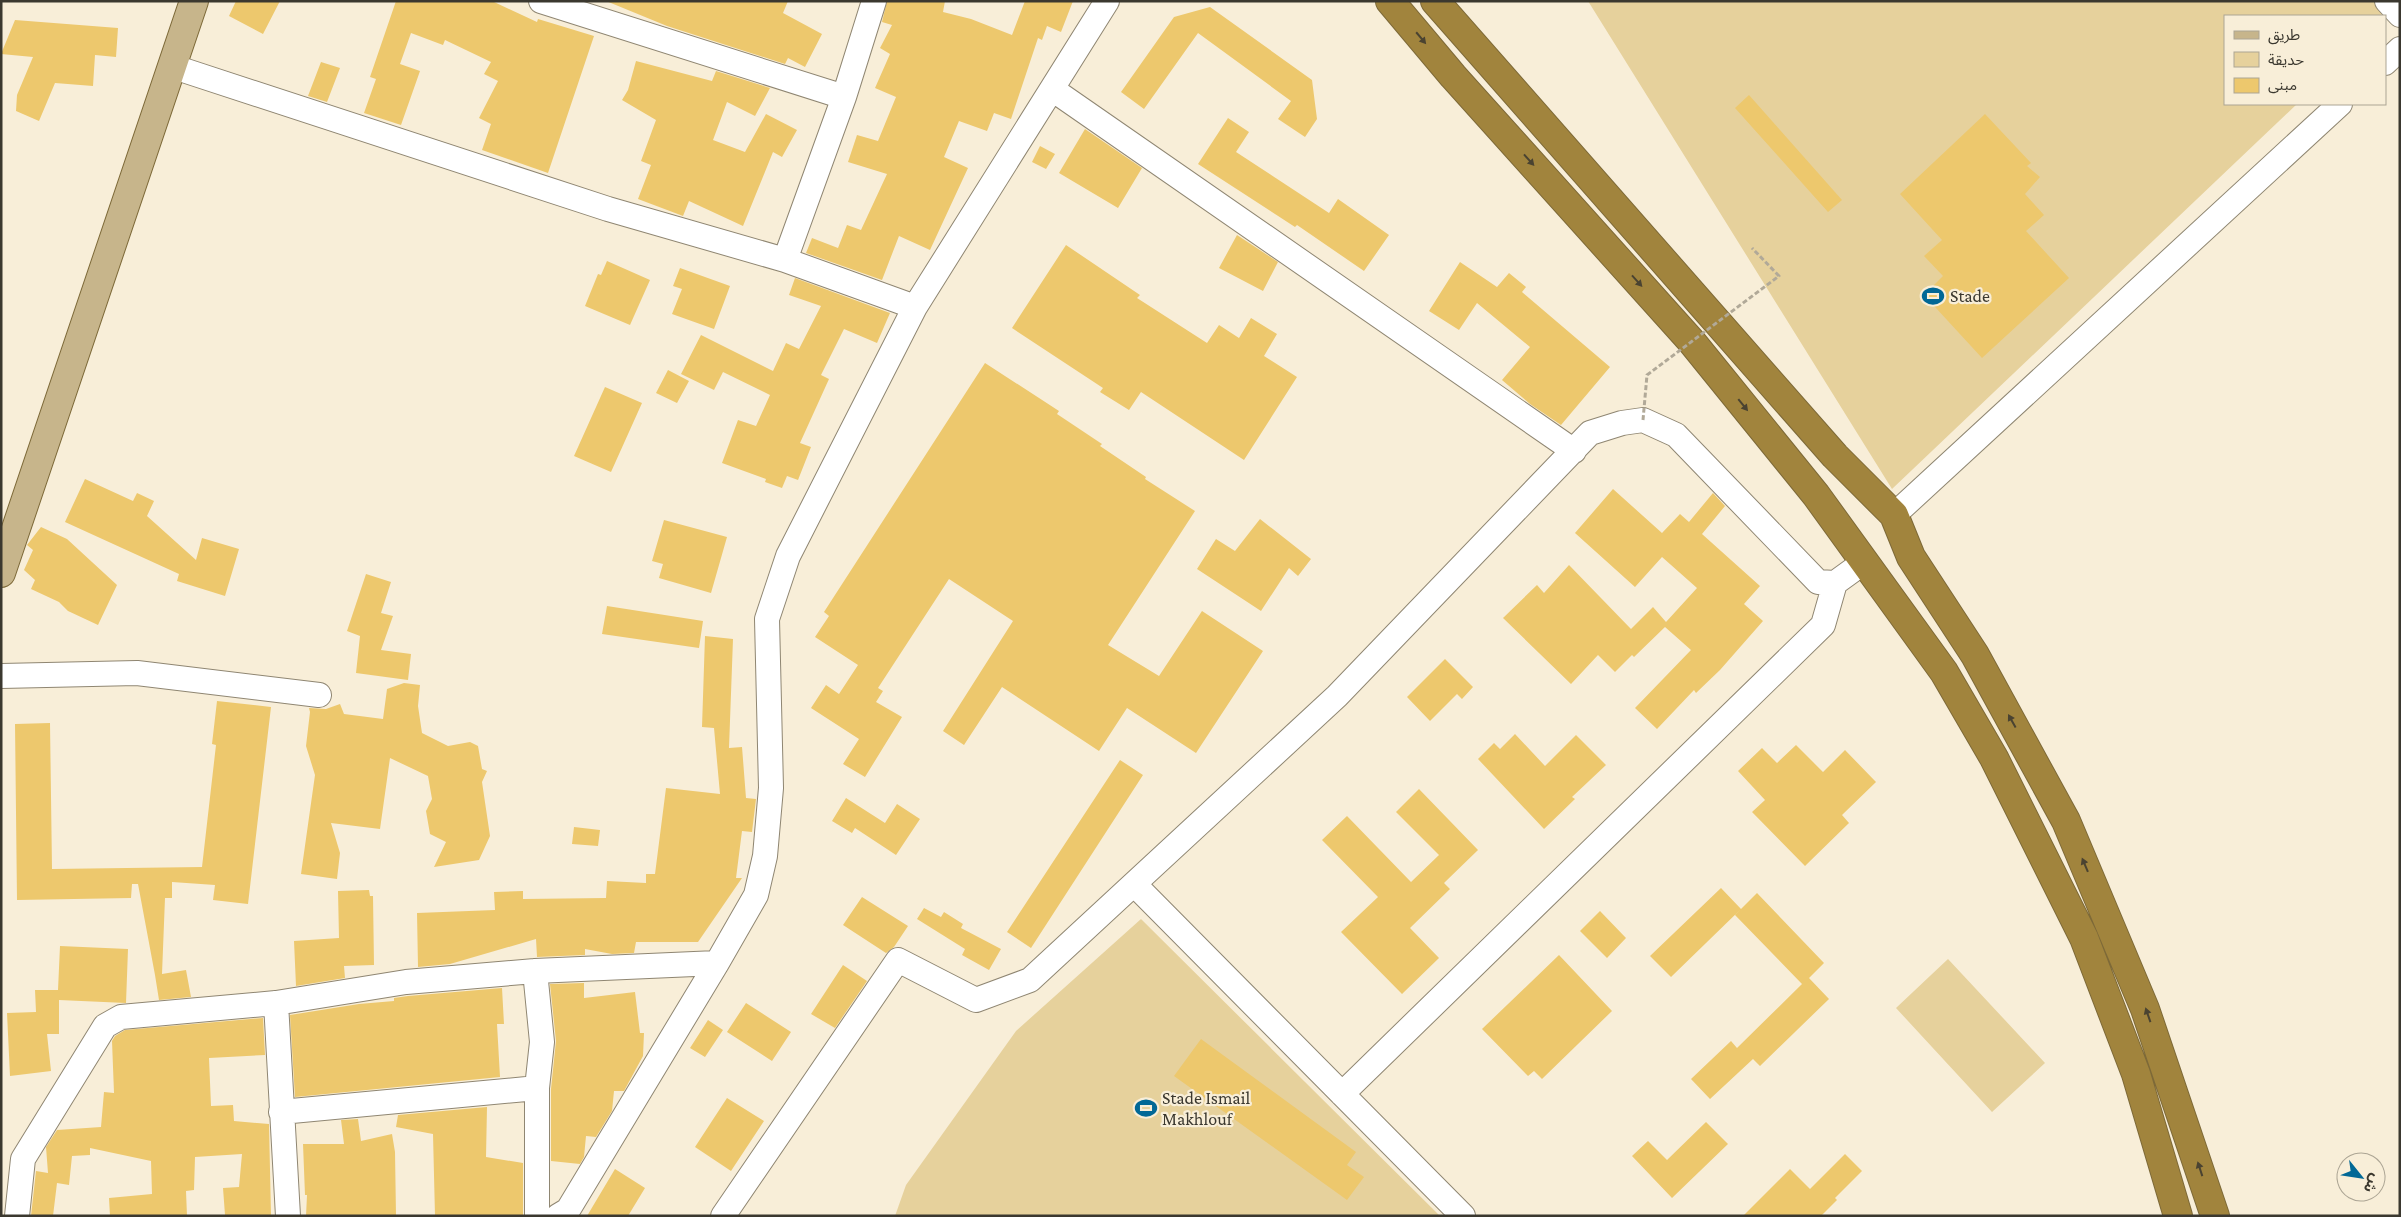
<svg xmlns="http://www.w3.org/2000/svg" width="2401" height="1217" font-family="'Crimson Pro','Noto Sans Arabic',serif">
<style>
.green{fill:#e6d19c}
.building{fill:#edc86d}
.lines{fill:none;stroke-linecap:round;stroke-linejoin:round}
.street-casing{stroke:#8f8672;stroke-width:26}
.primary-casing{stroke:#7d6938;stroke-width:30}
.highway-casing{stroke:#7d6938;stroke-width:30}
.street{stroke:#fff;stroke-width:24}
.primary{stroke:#c7b58b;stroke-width:28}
.highway{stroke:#a1843d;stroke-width:28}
.path-bridge{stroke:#b1a998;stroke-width:3;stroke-dasharray:5 2.5;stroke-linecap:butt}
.oneway{fill:#4a4331}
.labels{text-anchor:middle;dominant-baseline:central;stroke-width:4.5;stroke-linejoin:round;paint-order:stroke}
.poi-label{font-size:18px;fill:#3b382f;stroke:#f8eed8;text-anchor:start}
</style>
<rect width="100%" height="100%" fill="#f8eed8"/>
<path class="green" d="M1588 1H2400V7L2385 21V16H2225V104H2297L1892 489Z
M1141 919 1440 1216H895L906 1185 1016 1031Z
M1948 959 2045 1063 1992 1112 1896 1008Z"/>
<path class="building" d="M236 1H280L263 34 229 16Z
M396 1H492L537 22 538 19 594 36 548 173 482 150 491 124 479 118 498 81 484 74 491 62 445 40 443 45 411 33 400 64 420 71 401 125 364 113 376 79 370 77Z
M606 1H788L783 13 822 34 805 67 788 58 785 64 667 26Z
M887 1H945L943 12 971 19 1012 35 1025 1H1073L1061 32 1047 26 1042 40 1038 38 1011 119 994 113 987 131 959 121 944 157 968 168 930 250 899 236 882 280 806 253 812 238 838 248 847 225 861 230 887 174 848 162 857 135 878 141 896 97 875 88 890 54 880 48 892 25 882 22Z
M1210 7 1312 80 1317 119 1305 137 1278 119 1291 101 1198 33 1144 109 1121 92 1174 17Z
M15 20 118 28 116 57 95 55 93 86 55 83 39 121 16 111 17 95 33 57 1 54Z
M636 61 712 81 716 71 770 88 755 116 727 102 713 140 745 152 766 114 797 130 782 157 773 152 743 226 689 201 683 216 638 199 651 165 641 161 656 120 622 100 628 90Z
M321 62 340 68 327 102 308 96Z
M1749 95 1842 200 1828 212 1735 108Z
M1985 114 2031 163 2027 166 2040 177 2025 194 2044 215 2026 231 2069 278 1982 358 1924 295 1943 276 1924 256 1942 240 1900 194Z
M1228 118 1249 132 1236 152 1329 213 1338 199 1389 235 1364 271 1297 225 1295 227 1198 164Z
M1085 129 1142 168 1118 208 1059 173Z
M1040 146 1055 154 1046 169 1032 162Z
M1237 235 1278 262 1263 291 1219 268Z
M1066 245 1140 295 1137 298 1207 343 1219 325 1239 338 1251 318 1277 334 1264 356 1297 377 1244 460 1141 392 1129 410 1100 392 1103 388 1012 328Z
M607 261 650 280 630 325 585 306 598 274 601 275Z
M1460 262 1497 287 1509 273 1526 287 1522 292 1610 367 1561 425 1530 404 1502 380 1530 347 1477 303 1459 330 1429 311Z
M680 268 730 286 714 329 672 314 682 289 673 286Z
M795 278 890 313 877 343 844 329 821 375 829 379 800 443 811 447 798 480 787 476 782 488 765 482 766 479 722 463 738 420 756 426 770 395 723 372 714 390 681 374 701 335 773 371 786 343 799 349 821 306 789 295Z
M985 363 1059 411 1057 414 1102 444 1100 446 1146 477 1145 479 1195 511 1108 645 1159 676 1202 611 1263 651 1196 753 1127 708 1099 751 1002 687 964 745 943 731 1013 621 949 579 878 688 883 691 876 702 902 717 865 777 843 764 859 739 811 708 826 685 839 694 858 665 815 637 829 616 824 612Z
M668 370 689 381 677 403 656 393Z
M605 387 642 403 611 472 574 456Z
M85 479 133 501 137 493 154 501 147 516 196 560 202 538 239 549 225 596 177 581 179 574 65 522Z
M1613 489 1662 533 1680 514 1689 522 1713 493 1725 506 1702 534 1760 586 1744 604 1763 621 1720 670 1696 693 1694 690 1657 729 1635 708 1691 650 1665 627 1634 657 1632 655 1615 672 1598 655 1571 684 1503 618 1537 585 1544 593 1569 565 1631 629 1653 607 1666 622 1697 588 1662 557 1635 587 1575 533Z
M1260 519 1311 559 1298 576 1289 568 1261 611 1197 569 1216 539 1235 551Z
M664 520 727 537 711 593 659 578 663 564 652 561Z
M41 527 67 539 117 585 98 625 68 611 59 602 31 589 35 580 24 570 33 550 27 545Z
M366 574 391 582 381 613 393 616 381 650 411 654 408 680 356 673 360 636 347 631Z
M607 606 703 621 699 648 602 634Z
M705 636 733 639 729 748 742 747 746 798 756 799 752 832 742 831 736 878H742L698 942H636L634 953 612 954 585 949V955L537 957 536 939 450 964 418 967 417 913 495 910 494 892 523 891V899L606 898 607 881 646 883V874H655L666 788 720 794 714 728 702 727Z
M1445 659 1473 687 1462 699 1457 694 1430 721 1407 697Z
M404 683 420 685 418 706 422 733 448 746 470 742 478 746 482 769 487 771 482 782 490 836 479 860 434 867 446 842 430 834 426 811 432 799 428 776 390 758 380 829 331 823 340 853 337 879 301 874 315 775 306 746 310 712 309 708 326 709 340 704 344 714 383 719 387 689Z
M217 701 271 707 248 904 213 900 215 885 172 882V898H165L162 974 186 970 191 997 159 1000 155 975H158H155L138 884H132L131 898 17 900 15 724 50 723 52 869 202 867 216 745 212 744Z
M1515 734 1545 766 1576 735 1606 765 1572 797 1575 799 1544 829 1478 759 1494 743 1500 749Z
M1796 745 1823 772 1845 750 1876 782 1842 815 1849 823 1805 866 1752 812 1765 800 1738 771 1762 748 1777 763Z
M1120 760 1143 775 1031 948 1007 932Z
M1419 789 1478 850 1444 883 1450 889 1410 928 1439 958 1402 994 1341 932 1378 897 1322 840 1347 816 1411 882 1439 855 1396 812Z
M846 798 885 823 897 804 920 819 896 855 855 828 852 833 832 821Z
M574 827 600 830 598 846 572 844Z
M1721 888 1741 909 1671 977 1650 956Z
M369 890 370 896H373L374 965 344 966 345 978 296 986 294 941 339 938 338 891Z
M1757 893 1824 963 1809 978 1829 999 1760 1066 1753 1059 1710 1099 1691 1079 1731 1041 1737 1048 1802 984 1735 915Z
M862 897 908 926 894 947 886 953 843 925Z
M924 908 941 917 944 912 963 924 961 928 1001 949 989 970 962 955 965 949 917 919Z
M1600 911 1626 938 1607 958 1580 931Z
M60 946 128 949 126 1003 59 1000V1034H47L51 1071 10 1076 7 1013 36 1012 35 990H58Z
M1559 955 1612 1011 1542 1079 1534 1071 1528 1076 1482 1029Z
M843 965 867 981 835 1028 811 1014Z
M584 983V998L635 992 640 1033H644L643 1056 624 1091H614L612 1111 596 1137 586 1136 584 1157 580 1164 551 1161V1089L556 1041 550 984Z
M502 988 504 1024H497L500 1077 295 1097 290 1015 359 1004 394 1001V998L408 996Z
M746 1003 791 1032 772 1061 727 1032Z
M263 1018 265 1055 209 1058 211 1106 233 1105 234 1121 269 1124 271 1216 225 1215 223 1188 239 1187 242 1154 195 1157 194 1190 186 1191 187 1216H110L109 1198 152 1194 151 1161 90 1148V1155L72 1156 69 1185 57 1183 53 1216H31L36 1171 48 1173 46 1147 57 1130 101 1127 104 1092 114 1093 112 1041 115 1036 125 1030Z
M708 1020 723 1030 705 1057 690 1048Z
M1201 1039 1356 1152 1347 1165 1364 1177 1347 1200 1174 1076Z
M727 1098 764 1121 731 1171 695 1147Z
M487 1107 486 1157 523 1163V1216H435L433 1134 396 1127 398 1115Z
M358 1119 361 1141 392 1134 395 1152 396 1216H306L307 1195H305L303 1144H344L341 1120Z
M1706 1122 1728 1144 1672 1198 1632 1156 1648 1141 1667 1160Z
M1845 1154 1862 1171 1835 1198 1837 1200 1821 1216H1743L1790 1169 1810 1189Z
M615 1169 645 1188 628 1216H587Z"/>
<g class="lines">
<g class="street-casing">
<path id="street" d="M541 1 844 97 874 1
M2387 1 2400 15
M2385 63 2400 49
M171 66 608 209 785 260 915 307
M1052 89 1574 451
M785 260 844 97
M1894 515 2340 104
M1 676 137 673 319 695
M1134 884 1463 1216
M535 971 542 1042 537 1088V1216
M276 1003 288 1216
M1342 1094 1823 625 1835 583
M281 1112 537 1088
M17 1216 23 1159 105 1026 121 1017 276 1003 406 982 535 971 717 963
M558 1216 568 1210 717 963 756 895 765 856 771 788 767 619 788 556 915 307 1107 1
M723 1216 898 960 976 1000 1030 980 1337 696 1590 433 1622 423 1643 420 1676 435 1818 582 1835 583 1864 562"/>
</g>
<g class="primary-casing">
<path id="primary" d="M1 573 194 1"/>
</g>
<g class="highway-casing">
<path id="highway" d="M1390 1 1453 76 1692 342 1816 495 1944 672 1994 758 2084 938 2136 1074 2178 1216
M1435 1 1835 456 1894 515 1911 557 1975 655 2066 821 2145 1009 2215 1216"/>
</g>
<use href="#street" class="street"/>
<use href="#primary" class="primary"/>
<use href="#highway" class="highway"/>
<path class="path-bridge" d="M1643 420 1647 375 1779 276 1752 248"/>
</g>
<defs><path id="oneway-solid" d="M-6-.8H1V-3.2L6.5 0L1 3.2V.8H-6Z" transform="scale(1.25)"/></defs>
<g class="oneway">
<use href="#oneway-solid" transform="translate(1421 38) rotate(50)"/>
<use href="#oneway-solid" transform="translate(1529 160) rotate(48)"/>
<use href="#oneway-solid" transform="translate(1637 281) rotate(48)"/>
<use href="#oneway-solid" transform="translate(1743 405) rotate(51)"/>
<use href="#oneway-solid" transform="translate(2012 721) rotate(-119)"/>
<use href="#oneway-solid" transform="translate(2085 865) rotate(-113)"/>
<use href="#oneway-solid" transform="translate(2148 1015) rotate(-109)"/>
<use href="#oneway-solid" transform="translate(2200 1169) rotate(-108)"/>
</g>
<defs>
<g id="stadium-bare" transform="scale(1.725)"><path d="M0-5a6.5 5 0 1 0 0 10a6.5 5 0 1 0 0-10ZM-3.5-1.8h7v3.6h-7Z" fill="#016896" stroke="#f8eed8" stroke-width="2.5" paint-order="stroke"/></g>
</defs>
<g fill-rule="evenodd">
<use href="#stadium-bare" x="1933" y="296"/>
<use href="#stadium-bare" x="1146" y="1108"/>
</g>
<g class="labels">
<g class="poi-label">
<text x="1950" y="296">Stade</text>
<text x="1162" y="1098">Stade Ismail<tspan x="1162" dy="21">Makhlouf</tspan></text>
</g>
</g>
<rect width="2401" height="1217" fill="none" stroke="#3b382f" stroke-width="5"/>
<rect x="2224" y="15" width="162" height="90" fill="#f8eed8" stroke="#aca594"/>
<rect x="2234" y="31" width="25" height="8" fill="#c7b58b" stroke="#aca594"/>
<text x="2268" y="40" font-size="15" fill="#3b382f">طريق</text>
<rect x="2234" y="52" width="25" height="15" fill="#e6d19c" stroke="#aca594"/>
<text x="2268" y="65" font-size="15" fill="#3b382f">حديقة</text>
<rect x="2234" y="78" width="25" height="15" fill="#edc86d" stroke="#aca594"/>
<text x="2268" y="90" font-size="15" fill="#3b382f">مبنى</text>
<g transform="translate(2361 1177) rotate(120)"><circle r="24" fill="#f8eed8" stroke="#aca594"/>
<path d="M0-4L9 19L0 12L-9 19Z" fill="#016896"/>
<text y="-8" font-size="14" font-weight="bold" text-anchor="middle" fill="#3b382f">ش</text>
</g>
</svg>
